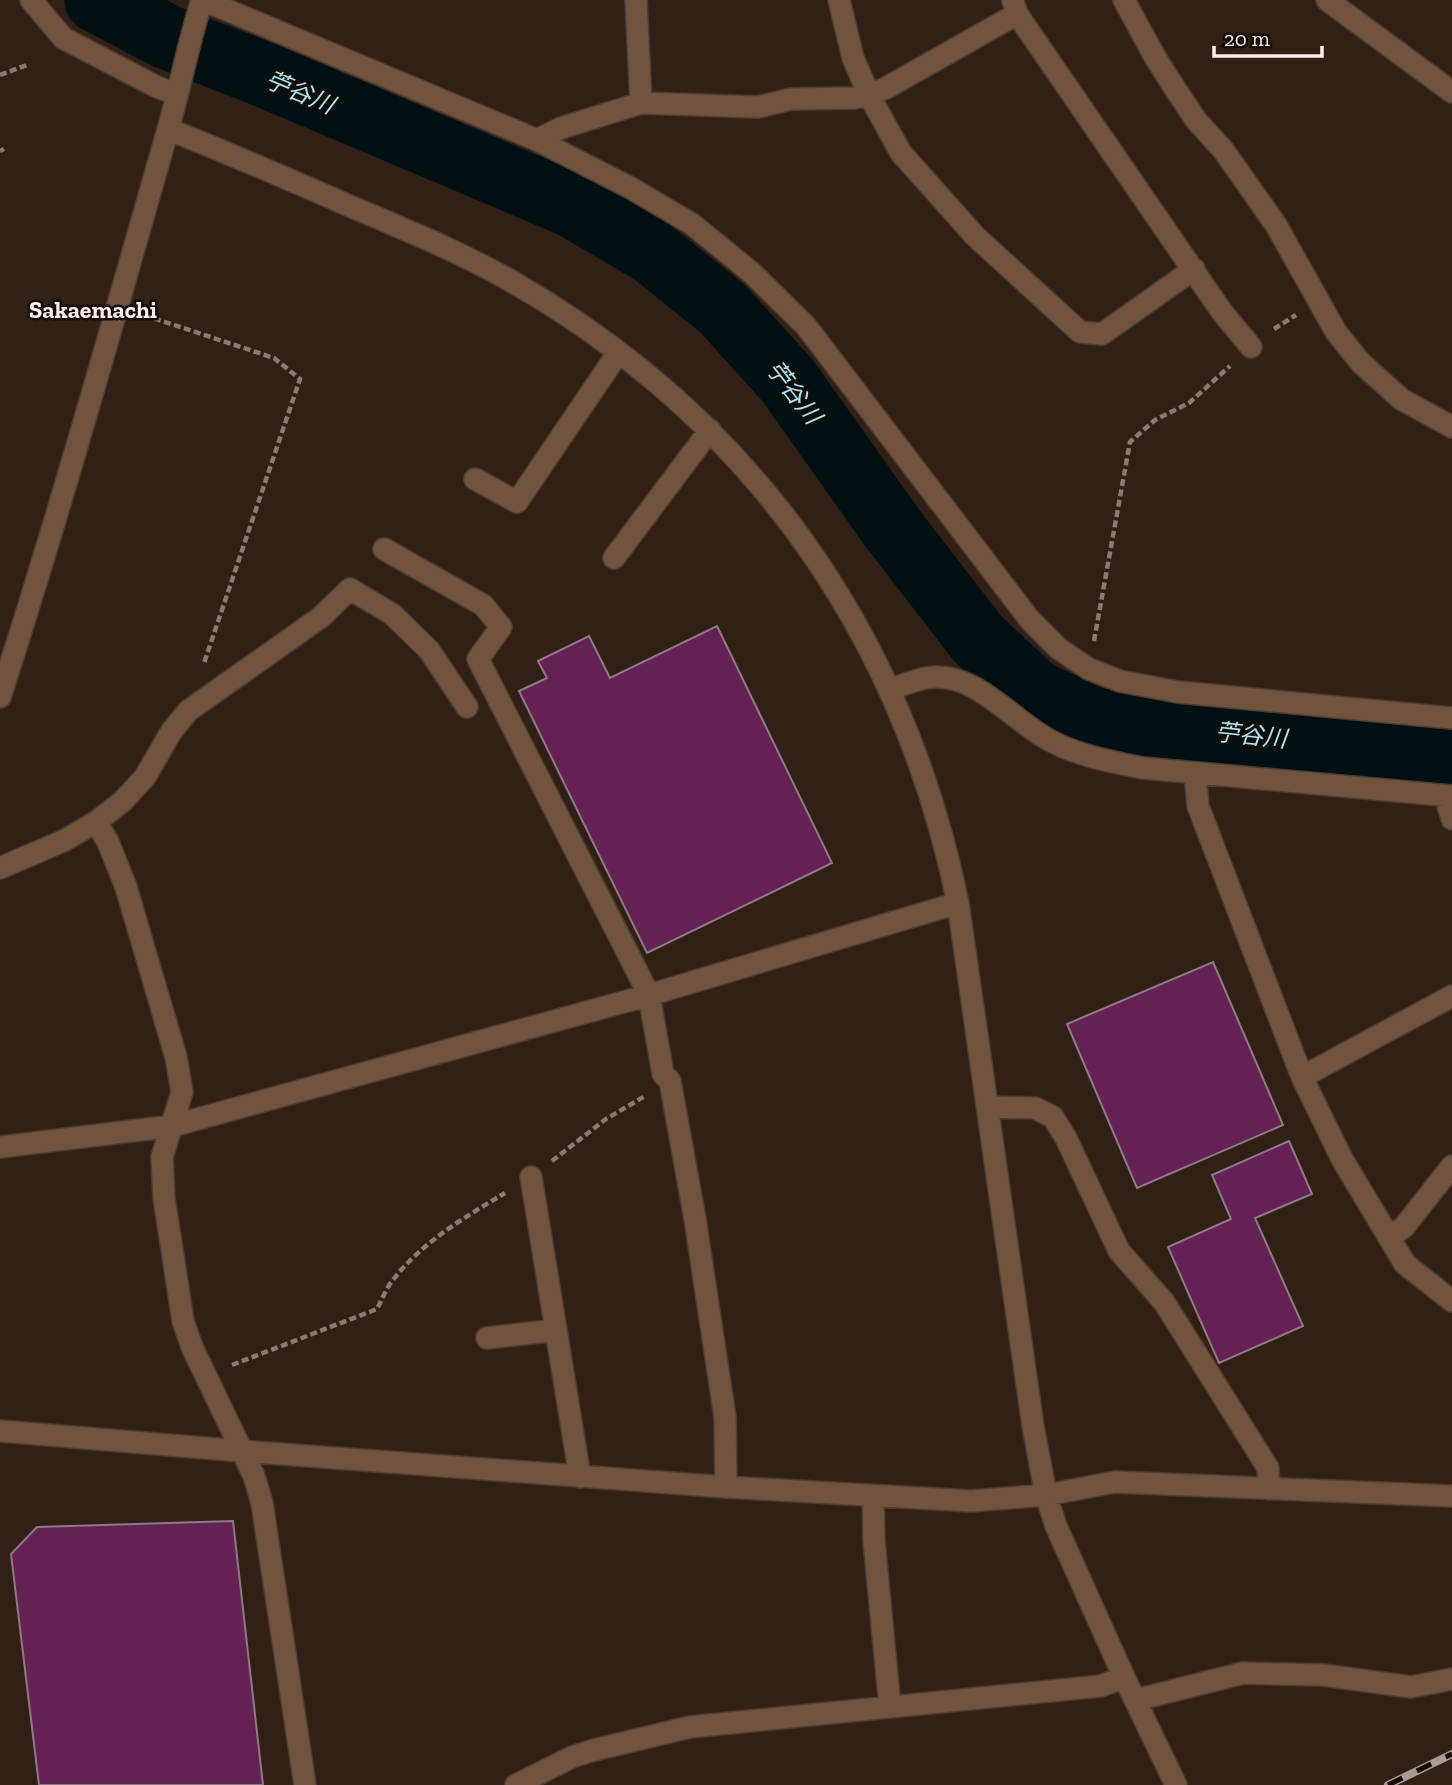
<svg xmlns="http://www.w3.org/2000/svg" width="1452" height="1785" font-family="'Zilla Slab','Noto Sans JP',serif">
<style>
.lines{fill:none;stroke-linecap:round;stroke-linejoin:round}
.river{stroke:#021014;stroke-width:65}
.building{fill:#652054;stroke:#8e7a87;stroke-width:2}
.minor-casing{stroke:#4e3d34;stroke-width:24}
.path{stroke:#8a7a72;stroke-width:4.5;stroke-dasharray:7 3.5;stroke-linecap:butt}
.minor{stroke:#72533d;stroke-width:21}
.rail-casing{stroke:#aa9c94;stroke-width:8}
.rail{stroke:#130c08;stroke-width:5;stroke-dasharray:16;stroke-linecap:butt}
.labels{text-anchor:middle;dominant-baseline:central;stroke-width:5;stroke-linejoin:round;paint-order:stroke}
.water-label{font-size:24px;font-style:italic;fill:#aee4f3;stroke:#130c08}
.neighbourhood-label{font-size:24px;font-weight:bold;fill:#fdf0ea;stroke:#130c08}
</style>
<rect width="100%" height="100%" fill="#312016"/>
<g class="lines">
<path class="river" d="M97 0 167 37 260 73 572 205 652 252 723 309 788 381 893 529 978 639 1035 692 1094 720 1357 749 1452 755"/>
</g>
<path class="building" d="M717 626 832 863 647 953 519 691 547 678 538 661 589 636 610 678Z
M1213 962 1283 1125 1137 1188 1067 1024Z
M1289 1141 1312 1194 1255 1218 1303 1326 1219 1363 1168 1247 1231 1219 1212 1175Z
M233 1521 263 1785H39L11 1554 37 1527Z"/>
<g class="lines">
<g class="minor-casing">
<path id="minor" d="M31 0 63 38 155 86 177 95
M203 0 537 140 631 188 692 224 752 273 806 326 1030 620 1058 648 1089 669 1120 681 1178 692 1452 718
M636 0 641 103
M839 0 853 58 869 95 901 153 975 236 1080 332 1102 334 1194 269
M1124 0 1155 57 1174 87 1196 120 1224 151 1276 225 1336 332 1361 363 1401 399 1452 427
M1327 0 1452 92
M1013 1 1017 14 1222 312 1251 347
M168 129C230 154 291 180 352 207 406 230 460 252 511 281 752 419 902 632 958 903L1033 1426 1046 1495 1056 1526 1124 1677 1176 1785
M537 140 561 128 641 103 758 107 791 99 854 98 869 95 886 88 1017 14
M475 479 517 502 618 353
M384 549 483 605 501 627 478 659 649 995 663 1074 670 1081 695 1219 725 1417 726 1487
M614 558 710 430
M889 690C901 686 914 680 926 678 972 670 1007 715 1044 737 1073 755 1109 761 1142 768L1452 796
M0 697C60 511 113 322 167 133 180 89 188 44 202 0
M1195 773 1198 806 1302 1077 1342 1159 1405 1264 1452 1301
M1445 796 1452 819
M96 822 123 801 145 777 171 732 188 711 321 617 350 589 392 614 429 650 467 707
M0 868 63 841 96 822 108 842 126 887 176 1057 182 1092 162 1157 164 1198 183 1321 192 1347 254 1476 262 1503 305 1785
M1302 1077 1452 996
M988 1107 1035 1108 1053 1117 1066 1138 1119 1251 1164 1302 1268 1468 1269 1489
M0 1147 172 1126 649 995 958 903
M531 1177 580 1477
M1389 1238 1404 1227 1452 1166
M487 1338 556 1330
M0 1431 241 1451 726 1487 971 1501 1046 1495 1115 1482 1452 1496
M873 1496 874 1541 890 1707
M1136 1700 1243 1673 1323 1675 1411 1687 1452 1679
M516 1785 572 1757 594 1750 690 1727 1101 1686 1124 1677"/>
</g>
<path class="path" d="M0 75 27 65
M0 151 4 149
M144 315 274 358 300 379 204 663
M1274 329 1296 315
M1094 641 1130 442 1155 420 1189 403 1230 366
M552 1161 606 1119 645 1096
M232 1365 377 1309C382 1300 386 1288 393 1280 421 1243 465 1217 505 1193"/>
<use href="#minor" class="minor"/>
<g class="rail-casing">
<path id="rail" d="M1388 1785 1452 1754"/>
</g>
<use href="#rail" class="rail"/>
</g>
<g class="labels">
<g class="water-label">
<text transform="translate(300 92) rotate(23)">苧谷川</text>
<text transform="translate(794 392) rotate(52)">苧谷川</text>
<text transform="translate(1251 735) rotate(6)">苧谷川</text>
</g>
<g class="neighbourhood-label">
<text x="93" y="309">Sakaemachi</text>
</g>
</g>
<path d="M1214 46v10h108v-10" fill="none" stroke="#fdf0ea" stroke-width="3.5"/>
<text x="1224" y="46" font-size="21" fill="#fdf0ea" stroke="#130c08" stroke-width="5" paint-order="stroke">20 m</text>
</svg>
